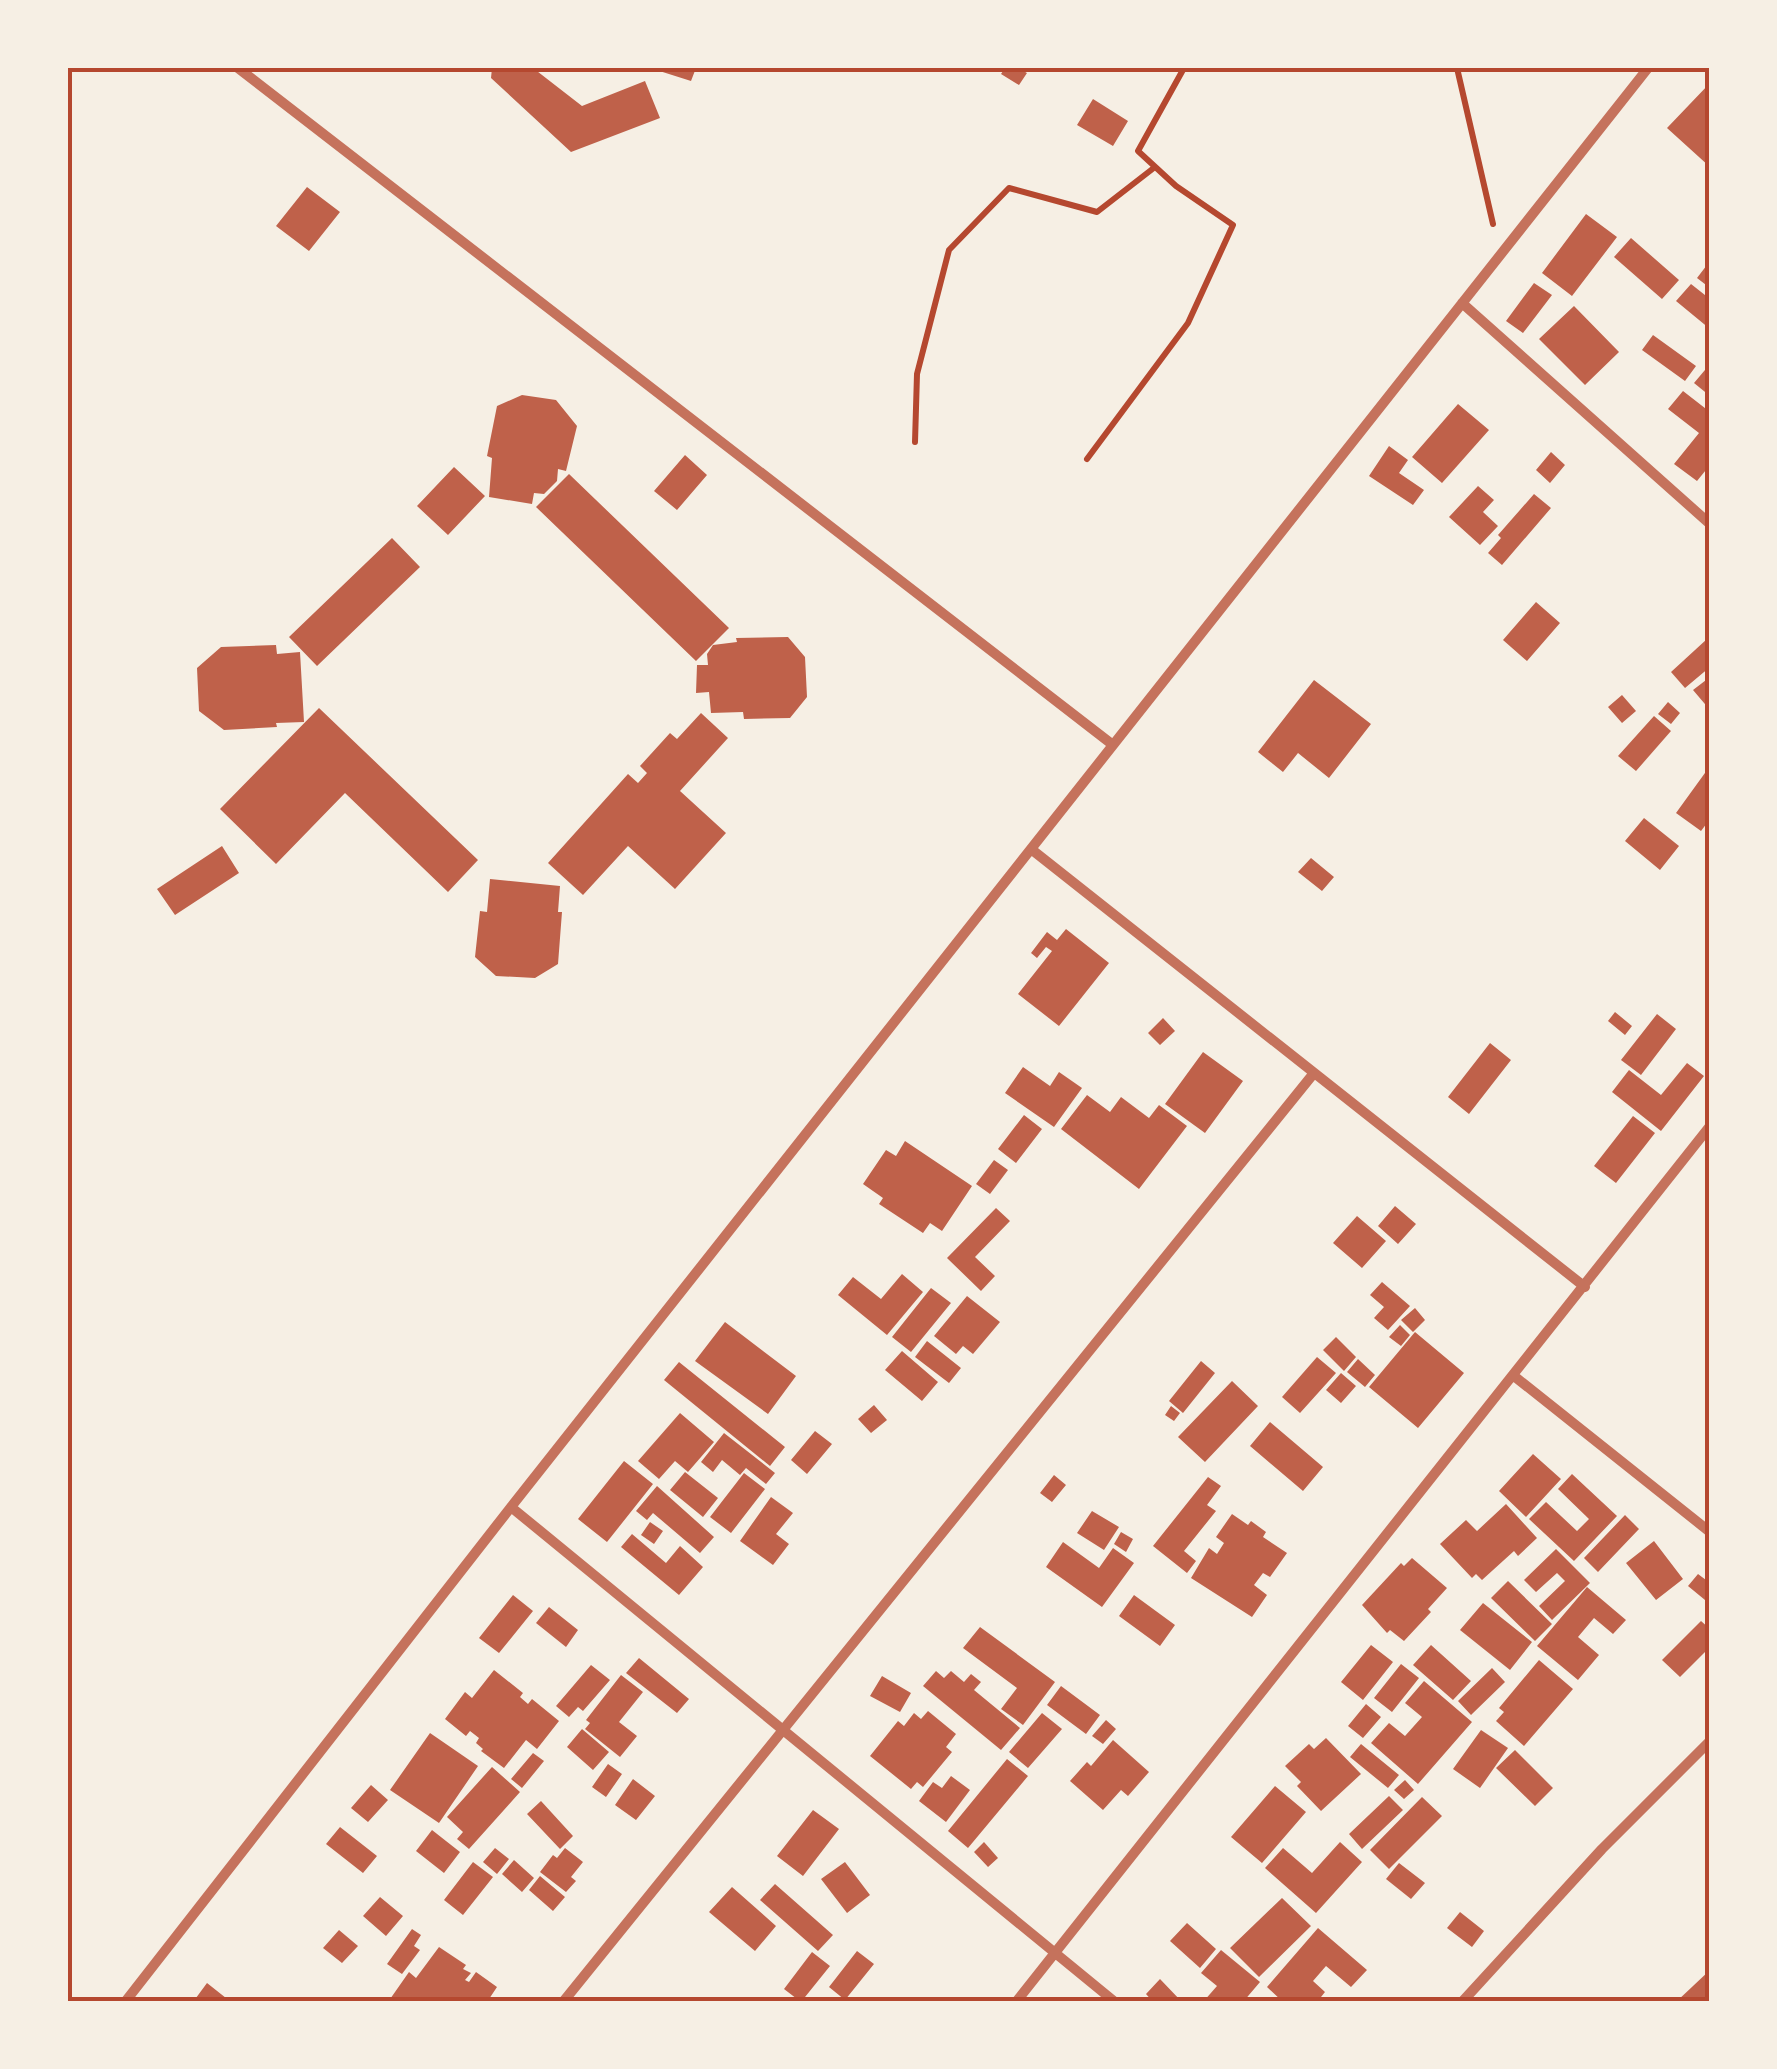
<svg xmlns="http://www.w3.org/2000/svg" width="1777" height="2069" font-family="'Varela Round',sans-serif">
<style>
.building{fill:#bf614a}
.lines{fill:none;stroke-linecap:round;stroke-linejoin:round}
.path{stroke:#b5482f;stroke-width:6}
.minor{stroke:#c5725c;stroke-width:10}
.neatline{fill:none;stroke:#b5482f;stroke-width:4}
</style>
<rect width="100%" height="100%" fill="#f6efe4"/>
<path class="building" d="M492 68H533L582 106 645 81 660 118 571 152 491 78Z
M650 68H696L691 81Z
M1005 68H1018L1027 73 1019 85 1001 74Z
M1710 83V167L1667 128Z
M1093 99 1128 121 1113 146 1077 125Z
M307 187 340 212 309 251 276 226Z
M1586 214 1617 237 1572 296 1542 273Z
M1631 238 1679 280 1662 299 1614 257Z
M1710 261V288L1697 278Z
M1534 283 1552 295 1523 333 1506 321Z
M1691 284 1710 299V329L1676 301Z
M1574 306 1619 352 1585 385 1539 339Z
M1653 335 1696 366 1685 381 1642 350Z
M1710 364V396L1694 383Z
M1683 391 1710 412V465L1697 481 1674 464 1699 433 1668 409Z
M522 395 556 400 577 426 566 471 558 469 557 481 544 494 534 493 532 504 489 497 492 458 487 456 497 406Z
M1458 404 1489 430 1442 483 1412 457Z
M1389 446 1408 460 1399 473 1424 490 1413 505 1369 476Z
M1551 452 1565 465 1550 483 1536 470Z
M685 455 707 475 677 510 654 491Z
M454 467 485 496 448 535 417 506Z
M569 474 729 628 696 661 536 507Z
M1478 486 1494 500 1483 512 1498 526 1480 545 1449 517Z
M1534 494 1551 508 1502 565 1488 553 1501 538 1498 535Z
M392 538 420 567 317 666 289 637Z
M1536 602 1560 623 1527 661 1503 640Z
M788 637 805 657 807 697 790 718 744 719 743 712 711 713 709 692 696 693 697 665H708L707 654 713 645 737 642 736 638Z
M1707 639 1710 667 1685 688 1671 672Z
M276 645 277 654 300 652 304 722 276 723 277 727 224 730 199 711 197 668 221 647Z
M1710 677V710L1693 690Z
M1314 680 1371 724 1329 778 1298 753 1283 772 1258 752Z
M1622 695 1636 711 1622 723 1608 707Z
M1668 702 1680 713 1671 724 1658 714Z
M319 708 478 860 448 892 345 793 276 864 220 809Z
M701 713 728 738 680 791 726 833 675 889 628 846 583 895 548 863 628 774 638 783 647 773 640 766 670 733 677 739Z
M1654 716 1671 731 1636 771 1618 756Z
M1710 766V819L1701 831 1676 813Z
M1644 818 1679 846 1660 870 1625 841Z
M222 846 239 873 175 915 157 889Z
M1311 858 1334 877 1322 891 1298 872Z
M490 879 560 886 558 912H562L558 964 535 978 496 976 475 957 480 911 487 912Z
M1066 929 1109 963 1059 1026 1018 994 1052 951 1046 947 1037 958 1031 953 1047 932 1057 940Z
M1615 1012 1632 1026 1625 1035 1608 1021Z
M1657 1014 1676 1029 1641 1075 1621 1060Z
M1163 1018 1175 1031 1160 1045 1148 1033Z
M1490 1043 1511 1060 1469 1114 1448 1097Z
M1203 1052 1243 1081 1205 1133 1165 1104Z
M1687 1063 1704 1076 1661 1131 1612 1092 1629 1070 1661 1095Z
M1023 1067 1050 1086 1059 1072 1082 1088 1054 1127 1005 1093Z
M1087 1095 1110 1112 1121 1097 1149 1118 1159 1105 1187 1126 1139 1189 1061 1129Z
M1024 1115 1042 1129 1016 1163 998 1149Z
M1633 1116 1655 1133 1616 1183 1594 1166Z
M905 1141 972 1186 942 1231 930 1223 923 1233 879 1204 883 1198 863 1184 886 1150 896 1156Z
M994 1160 1008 1170 990 1194 976 1184Z
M1395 1206 1416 1224 1398 1244 1378 1226Z
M996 1208 1010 1221 975 1257 995 1276 981 1291 947 1258Z
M1357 1216 1386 1241 1362 1268 1333 1243Z
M902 1274 923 1292 887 1335 838 1295 853 1277 881 1299Z
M1382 1282 1410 1306 1388 1330 1374 1318 1384 1307 1370 1295Z
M931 1288 951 1303 911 1352 892 1337Z
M967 1296 1000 1322 973 1354 963 1346 956 1354 934 1336Z
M1415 1308 1425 1320 1413 1332 1401 1320Z
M725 1322 796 1376 768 1414 695 1361Z
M1400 1325 1410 1335 1401 1346 1389 1337Z
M1415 1332 1464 1373 1418 1428 1369 1387Z
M1336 1337 1356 1357 1344 1371 1323 1350Z
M927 1341 961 1368 949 1383 915 1357Z
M902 1351 938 1382 922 1401 885 1370Z
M1317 1357 1336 1373 1300 1413 1282 1397Z
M1358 1359 1375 1375 1365 1387 1347 1372Z
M1201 1361 1215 1373 1183 1413 1169 1401Z
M679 1362 785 1447 770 1466 664 1380Z
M1341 1373 1356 1386 1341 1403 1326 1390Z
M1232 1381 1258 1406 1205 1462 1178 1437Z
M874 1405 887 1420 871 1433 858 1419Z
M1171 1406 1180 1413 1174 1421 1165 1415Z
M680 1413 714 1442 688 1472 675 1461 659 1479 638 1461Z
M1270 1422 1323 1467 1303 1491 1250 1446Z
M815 1431 832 1444 807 1474 791 1460Z
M724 1433 775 1473 766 1484 746 1468 740 1475 722 1460 713 1472 701 1462Z
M1533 1454 1561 1479 1526 1517 1499 1491Z
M624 1461 653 1484 607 1542 578 1519Z
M685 1472 718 1498 703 1517 670 1490Z
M744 1473 765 1489 731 1533 710 1517Z
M1572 1474 1617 1516 1574 1561 1529 1519 1546 1502 1577 1531 1589 1519 1558 1489Z
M1054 1475 1066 1485 1052 1502 1040 1493Z
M1208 1477 1221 1486 1207 1505 1216 1511 1184 1551 1196 1561 1187 1573 1153 1546Z
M657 1486 714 1537 700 1553 653 1513 647 1520 636 1511Z
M771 1497 793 1513 776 1534 789 1544 773 1565 740 1541Z
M1506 1504 1537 1538 1518 1556 1514 1551 1482 1580 1476 1574 1472 1578 1440 1544 1466 1520 1477 1531Z
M1092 1511 1119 1527 1104 1550 1077 1533Z
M1232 1514 1248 1525 1251 1521 1266 1532 1263 1537 1287 1553 1270 1577 1263 1573 1254 1585 1267 1595 1252 1617 1191 1578 1209 1548 1217 1554 1224 1543 1216 1537Z
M1625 1515 1639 1529 1598 1572 1584 1558Z
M650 1522 663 1531 654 1544 641 1535Z
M1121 1532 1133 1539 1126 1552 1114 1544Z
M632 1534 666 1563 680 1546 703 1567 679 1595 621 1547Z
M1654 1541 1683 1579 1656 1600 1626 1563Z
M1063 1542 1099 1568 1113 1548 1134 1563 1102 1607 1046 1567Z
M1556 1549 1590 1583 1552 1620 1539 1606 1565 1581 1557 1573 1536 1592 1524 1580Z
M1412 1558 1447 1588 1428 1609 1431 1612 1404 1641 1390 1630 1387 1633 1362 1605 1401 1563 1404 1566Z
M1698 1574 1710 1583V1595L1705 1600 1688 1586Z
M1508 1581 1552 1624 1535 1641 1491 1598Z
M1587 1587 1626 1620 1613 1634 1594 1618 1578 1637 1599 1655 1578 1680 1537 1646Z
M513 1595 533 1611 499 1653 479 1638Z
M1134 1595 1175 1625 1160 1646 1119 1616Z
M1483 1603 1532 1642 1510 1670 1460 1630Z
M549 1607 578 1630 566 1647 536 1623Z
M1701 1621 1710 1629V1647L1680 1677 1662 1660Z
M980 1627 1055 1682 1023 1725 1001 1709 1017 1688 963 1648Z
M1371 1645 1393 1662 1363 1700 1341 1682Z
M1431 1645 1471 1681 1453 1700 1413 1665Z
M639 1658 689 1699 677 1713 626 1673Z
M1539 1660 1573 1689 1524 1746 1496 1721 1504 1712 1499 1708Z
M1401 1664 1419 1678 1392 1712 1374 1698Z
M591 1665 610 1680 583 1711 578 1707 569 1717 556 1706Z
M1492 1668 1505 1682 1471 1715 1458 1701Z
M494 1670 523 1693 520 1697 528 1704 532 1699 559 1721 537 1749 526 1740 504 1768 481 1751 483 1749 476 1743 479 1738 470 1731 466 1736 445 1719 465 1692 472 1698Z
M936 1671 944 1678 951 1671 964 1682 971 1674 981 1682 974 1690 1020 1728 1001 1750 923 1686Z
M621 1675 643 1692 619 1722 637 1736 620 1757 585 1729 590 1723 586 1720Z
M882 1676 911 1693 900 1712 870 1696Z
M1424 1681 1472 1722 1418 1784 1371 1743 1389 1723 1405 1736 1422 1717 1405 1703Z
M1061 1686 1100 1715 1086 1734 1047 1705Z
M1366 1704 1381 1717 1363 1738 1348 1726Z
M928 1711 956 1734 946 1747 952 1752 923 1787 917 1782 911 1789 870 1756 898 1721 904 1726 914 1713 921 1719Z
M1042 1713 1062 1729 1028 1768 1009 1752Z
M1106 1720 1116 1729 1103 1744 1092 1736Z
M582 1729 609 1752 593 1770 567 1747Z
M1481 1730 1508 1748 1480 1788 1453 1769Z
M430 1733 478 1766 439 1823 390 1790Z
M1326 1738 1361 1774 1321 1811 1297 1786 1301 1782 1285 1766 1309 1744 1314 1749Z
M1113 1740 1149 1772 1128 1796 1121 1790 1103 1810 1070 1781 1087 1762 1091 1766Z
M1361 1744 1399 1775 1388 1788 1350 1757Z
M1515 1750 1553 1788 1535 1806 1496 1768Z
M533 1753 544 1761 522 1788 511 1779Z
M1007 1759 1028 1776 968 1848 948 1831Z
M608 1764 622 1774 606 1797 592 1787Z
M492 1767 520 1792 469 1849 457 1839 463 1832 447 1817Z
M951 1776 970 1790 946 1822 919 1801 933 1782 942 1788Z
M633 1779 655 1796 636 1820 615 1805Z
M1405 1780 1414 1790 1404 1799 1394 1790Z
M371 1785 388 1800 368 1822 351 1808Z
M1275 1786 1306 1812 1262 1863 1231 1837Z
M1389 1796 1403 1810 1362 1849 1349 1834Z
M1422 1797 1442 1816 1389 1869 1370 1850Z
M541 1801 573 1836 560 1849 527 1814Z
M813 1810 839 1829 803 1876 777 1856Z
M340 1827 377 1856 363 1873 326 1844Z
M432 1830 460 1852 444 1873 416 1851Z
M984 1842 998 1858 988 1867 974 1852Z
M1340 1842 1362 1862 1316 1913 1265 1868 1283 1848 1312 1873Z
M495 1848 509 1859 497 1874 483 1862Z
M565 1848 583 1862 571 1877 576 1881 566 1892 540 1872 553 1855 557 1858Z
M514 1860 534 1878 522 1892 502 1874Z
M473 1862 493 1877 463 1915 444 1900Z
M845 1862 870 1895 847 1913 821 1879Z
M1399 1863 1425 1883 1411 1899 1386 1879Z
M540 1876 565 1897 553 1911 529 1890Z
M775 1884 833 1935 818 1951 760 1900Z
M732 1887 776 1926 755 1951 709 1912Z
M380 1897 403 1916 386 1936 363 1916Z
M1282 1898 1311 1926 1259 1977 1230 1948Z
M1460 1912 1484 1931 1472 1947 1447 1928Z
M1187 1923 1216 1949 1200 1968 1170 1941Z
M1318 1928 1367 1970 1351 1987 1326 1966 1313 1981 1325 1992 1317 2002H1283L1267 1987Z
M412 1929 421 1935 414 1946 420 1950 402 1974 387 1964Z
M339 1930 358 1946 342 1963 323 1948Z
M439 1947 466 1965 463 1969 471 1973 465 1980 469 1982 476 1972 497 1987 487 2002H388L409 1972 416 1978Z
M1221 1950 1260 1982 1243 2002H1203L1217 1986 1201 1973Z
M857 1951 874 1964 845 2000 829 1987Z
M812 1952 830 1966 801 2002 784 1989Z
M1710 1970V2002H1676Z
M1160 1979 1182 2002H1153L1146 1994Z
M207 1983 231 2002H193Z"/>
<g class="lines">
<path class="path" d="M1457 68 1493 224
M915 442 917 374 949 250 1009 188 1097 212 1155 167
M1087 459 1188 323 1233 225 1176 186 1138 151 1184 68"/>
<path class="minor" d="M238 68 1113 745
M1462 303 1710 524
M1031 849 1585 1287
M1514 1376 1710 1532
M511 1507 1115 2002
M125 2002 511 1507 1648 68
M563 2002 1314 1073
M1016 2002 1710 1126
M1462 2002 1602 1849 1710 1741"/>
</g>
<rect width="1777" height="2069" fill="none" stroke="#f6efe4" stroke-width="140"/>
<rect x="70" y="70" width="1637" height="1929" class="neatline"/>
</svg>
